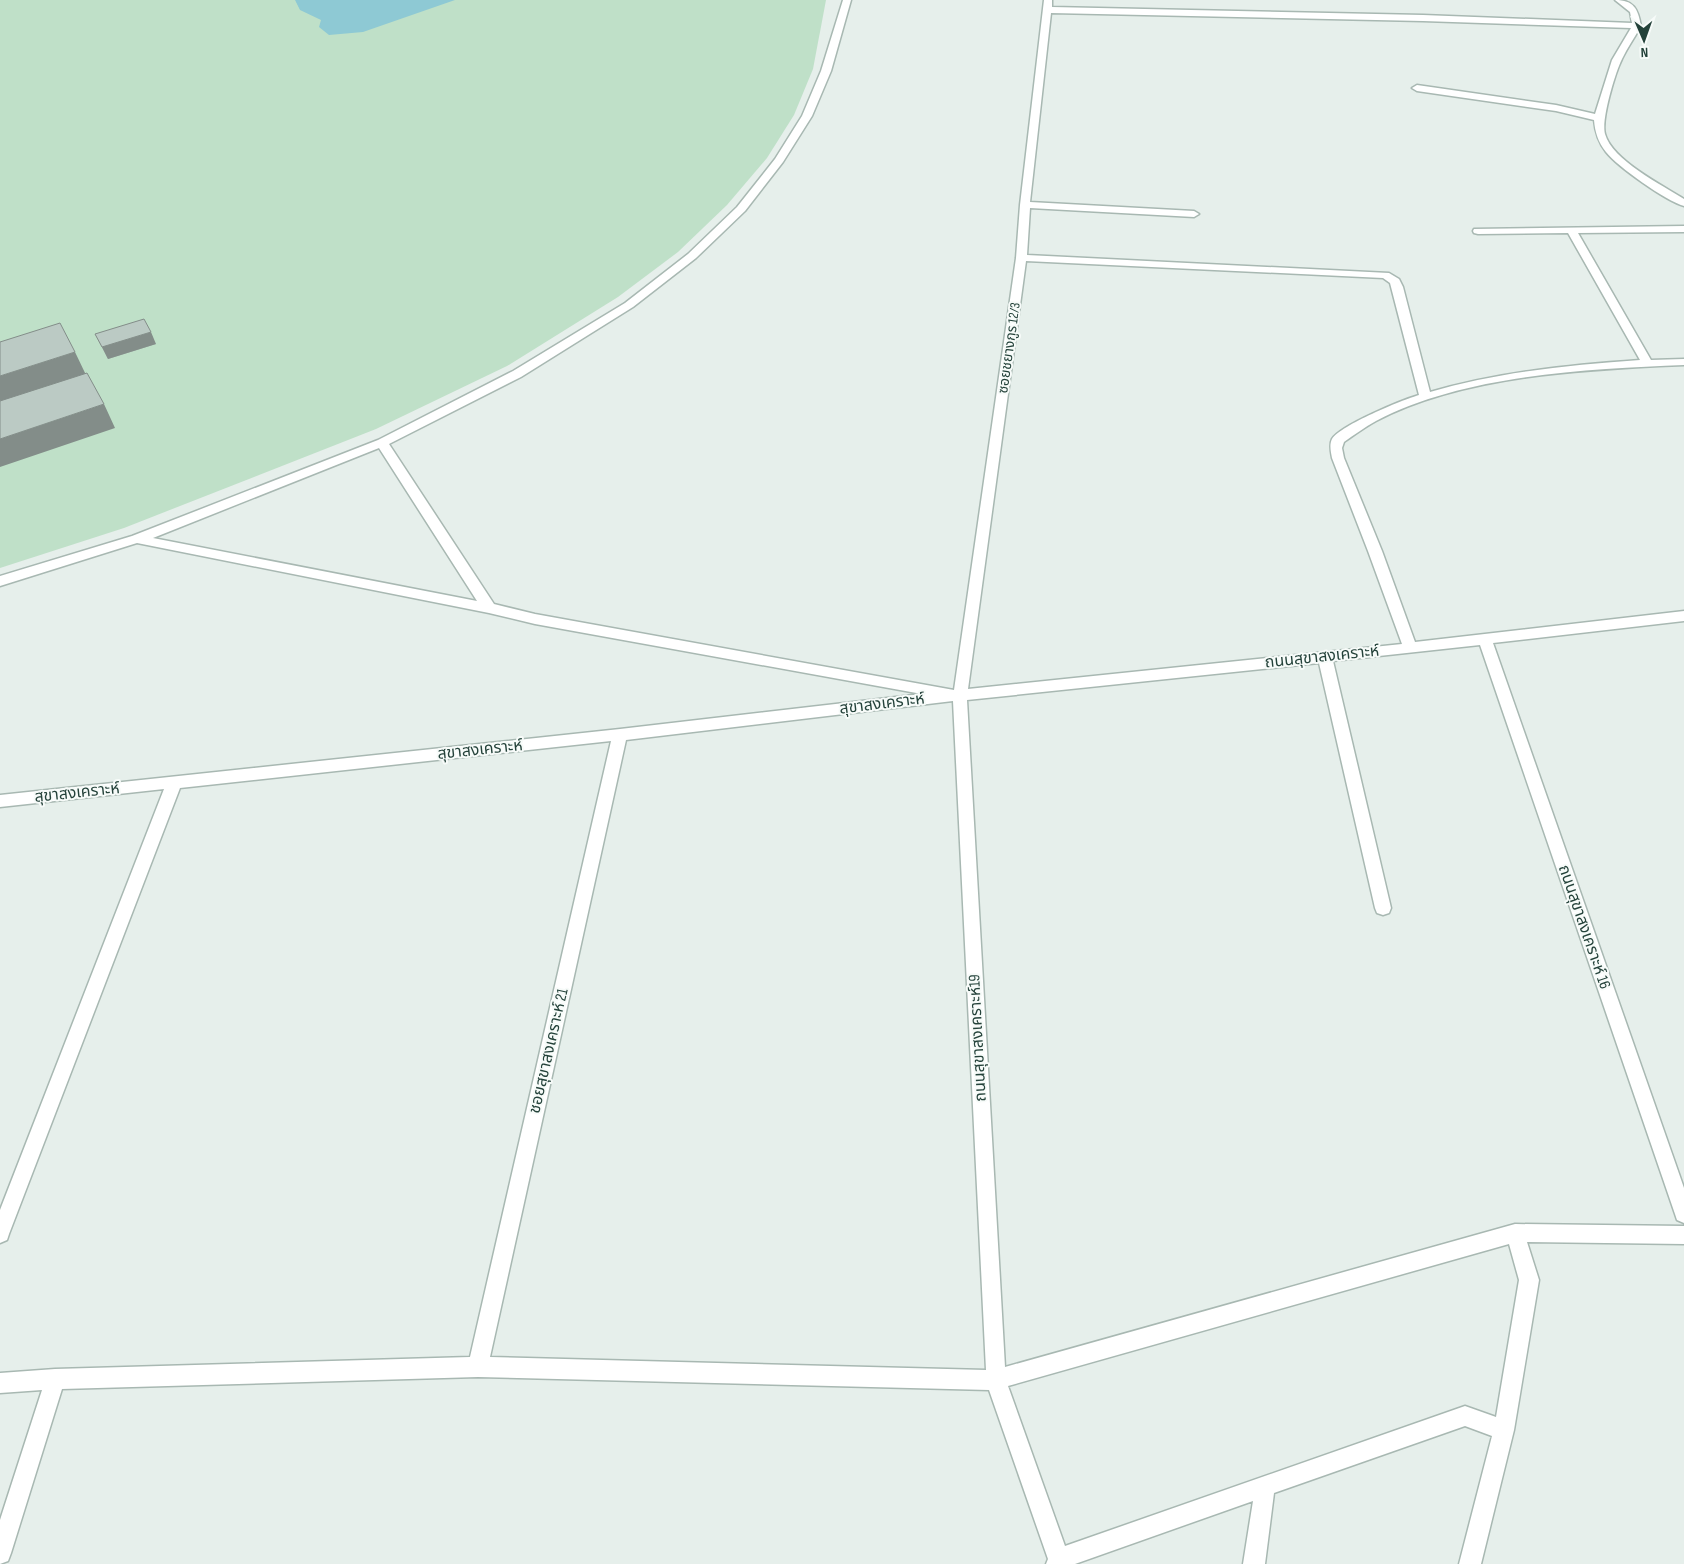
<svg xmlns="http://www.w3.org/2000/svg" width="1684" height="1564" font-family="'Sofia Sans Condensed','Noto Sans Thai',sans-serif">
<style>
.green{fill:#bfe0c8}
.water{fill:#8ec9d4}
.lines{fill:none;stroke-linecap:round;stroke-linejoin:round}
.minor-casing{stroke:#a8b8b2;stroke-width:3}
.minor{fill:#fff;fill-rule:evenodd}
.wall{fill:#a1aea9}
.shaded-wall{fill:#838d89}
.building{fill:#bbcac4;stroke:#838d89}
.labels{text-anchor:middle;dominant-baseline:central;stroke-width:4;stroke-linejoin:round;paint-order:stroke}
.far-street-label{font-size:14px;fill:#24423a;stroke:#f7fbf9}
.street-label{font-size:16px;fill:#24423a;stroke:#f7fbf9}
</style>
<rect width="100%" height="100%" fill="#e6efeb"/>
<path class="green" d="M0 0H826L813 69 794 115 767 158 727 205 678 252 618 297 507 366 376 429 124 528 0 568Z"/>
<path class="water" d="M295 0H455L363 32 329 35 319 27 321 20 300 10Z"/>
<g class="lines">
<g class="minor-casing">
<path id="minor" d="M843 0H851L831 71 812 116 783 162 745 211 696 258 633 307 521 377 389 444 494 604 535 614 954 690 1016 258 1020 205 1044 0H1052V7L1423 15 1632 23 1630 12 1615 0C1634 0 1638 9 1641 26 1635 37 1627 48 1622 59 1615 73 1601 120 1605 134 1612 160 1662 185 1684 199V206C1666 201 1618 167 1606 152 1598 142 1595 132 1594 120L1556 111 1417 91 1412 88 1417 85 1556 105 1595 114 1612 60 1631 28 1423 21 1051 13 1030 202 1194 211 1199 214 1194 217 1030 208 1027 255 1389 273 1399 279 1403 287 1430 392C1498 372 1569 365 1640 360L1568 233 1478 234 1474 233 1473 231 1474 229 1684 226V232L1578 233 1651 360 1684 359V365C1587 369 1463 375 1376 421 1365 427 1354 435 1344 442L1342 448 1344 458 1382 551 1415 642 1684 611V621L1493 643 1684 1188V1223L1677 1220 1675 1214 1480 645 1333 661 1391 908 1389 913 1383 915 1377 913 1375 908 1319 663 967 700 1005 1367 1515 1224 1684 1226V1244L1527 1242 1539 1280 1514 1430 1481 1564H1459L1492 1436 1465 1426 1274 1493 1265 1564H1243L1253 1501 1075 1564H1046L1048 1559 989 1390 478 1377 62 1389 11 1553 8 1561 0 1564V1520L42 1390 0 1393V1373L55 1369 470 1357 611 741 180 788 9 1234 7 1240 0 1243V1210L164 789 0 807V795L620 729 922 694 535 624 489 613 137 543 0 586V576L132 536 378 440 513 371 625 303 688 254 737 207 775 159 802 116 821 71ZM1026 261 1383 278 1390 283 1419 395C1402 400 1341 425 1332 439 1329 445 1331 452 1332 458L1368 551 1402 644 968 689ZM379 448 477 601 153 538ZM953 701 986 1370 490 1357 626 740ZM1509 1244 1519 1280 1496 1417 1465 1406 1065 1546 1008 1386Z"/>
</g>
<use href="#minor" class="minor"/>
</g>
<path class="wall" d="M95 334 156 344 108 359Z"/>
<path class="shaded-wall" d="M151 332 156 344 108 359 102 347Z
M75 352 86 375 1 403 0 400V376Z
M104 404 115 428 0 467V439Z"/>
<path class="building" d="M144 319 151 332 102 347 95 334Z
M60 323 75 352 0 376V342Z
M87 373 104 404 0 439V401Z"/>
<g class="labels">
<g class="far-street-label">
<text transform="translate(1009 348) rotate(-82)">ซอยชยางกูร 12/3</text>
</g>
<g class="street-label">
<text transform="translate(1322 657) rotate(-6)">ถนนสุขาสงเคราะห์</text>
<text transform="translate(882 704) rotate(-7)">สุขาสงเคราะห์</text>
<text transform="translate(480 750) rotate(-6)">สุขาสงเคราะห์</text>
<text transform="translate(77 793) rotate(-6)">สุขาสงเคราะห์</text>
<text transform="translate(1584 927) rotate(71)">ถนนสุขาสงเคราะห์ 16</text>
<text transform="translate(978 1038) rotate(-93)">ถนนสุขาสงเคราะห์19</text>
<text transform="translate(549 1051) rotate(-77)">ชอยสุขาสงเคราะห์ 21</text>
</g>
</g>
<g transform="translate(1644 40) rotate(178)" stroke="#f7fbf9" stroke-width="4" paint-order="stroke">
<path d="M0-4L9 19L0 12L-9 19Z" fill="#24423a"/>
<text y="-8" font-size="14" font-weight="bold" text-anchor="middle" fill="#24423a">N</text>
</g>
</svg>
